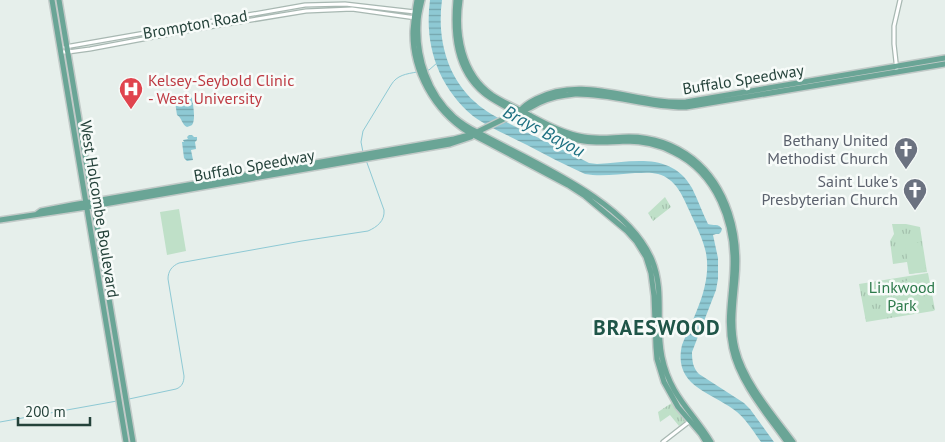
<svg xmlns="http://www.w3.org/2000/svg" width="945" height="442" font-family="'PT Sans',sans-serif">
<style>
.grass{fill:url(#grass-tufts)}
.pitch{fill:#bfe0c8}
.water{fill:url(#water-rules)}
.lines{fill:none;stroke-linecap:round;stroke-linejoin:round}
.stream{stroke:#8ec9d4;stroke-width:1}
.minor-casing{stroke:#a8b8b2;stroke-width:5.5}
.major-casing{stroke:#c2cac8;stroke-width:8}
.minor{stroke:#fff;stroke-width:3}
.major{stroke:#6aa596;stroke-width:5}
.labels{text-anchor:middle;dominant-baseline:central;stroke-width:5;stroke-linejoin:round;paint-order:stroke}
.street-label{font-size:16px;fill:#24423a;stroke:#f7fbf9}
.health-label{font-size:16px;fill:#be3a42;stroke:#f7fbf9;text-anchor:start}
.worship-label{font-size:16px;fill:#5b616d;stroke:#f7fbf9;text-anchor:end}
.park-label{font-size:16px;fill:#2d7a4b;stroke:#f7fbf9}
.water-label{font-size:18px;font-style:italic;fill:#1c6f80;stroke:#f7fbf9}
.district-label{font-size:21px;font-weight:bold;letter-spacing:1px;fill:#1f5548;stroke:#f7fbf9}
</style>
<defs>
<pattern id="grass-tufts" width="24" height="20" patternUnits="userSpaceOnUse" patternTransform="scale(1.25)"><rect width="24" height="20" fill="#bfe0c8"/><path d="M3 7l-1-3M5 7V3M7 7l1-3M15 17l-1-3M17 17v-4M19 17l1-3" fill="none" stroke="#a4c1ad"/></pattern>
<pattern id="water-rules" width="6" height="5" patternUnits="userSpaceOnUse" patternTransform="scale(1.25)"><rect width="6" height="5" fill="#8ec9d4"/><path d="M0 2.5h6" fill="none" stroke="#74a5ad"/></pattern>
</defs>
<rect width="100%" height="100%" fill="#e6efeb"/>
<path class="grass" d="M665 197 671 207 653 221 648 213Z
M892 224H906L920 227 927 272 909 274 907 262 893 264 890 241 894 234Z
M928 273 935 310 933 311 866 322 859 284Z
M673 402 677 408 676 409 686 421 679 426 670 415 660 422 658 412Z"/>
<path class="pitch" d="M179 209 186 251 167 255 160 212Z
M921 242 926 271 910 274 905 245Z
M918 277 926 305 924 308 897 309C886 294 903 279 918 277Z"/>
<path class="water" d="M430 0H442C437 37 446 76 475 102 489 115 507 122 524 131 546 141 568 152 589 163L597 164C632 162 671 151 692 188 698 200 702 212 708 224 713 226 719 223 722 229L721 232 719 234H716L713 235 718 258V279L716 290 692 352C692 361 693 368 699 374L744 403 750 409 774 442H761C753 431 745 417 733 409 708 391 673 385 682 345 694 316 712 285 706 253 703 238 695 224 689 210 682 195 676 179 658 174 650 172 643 173 635 173 618 174 601 177 585 174 565 165 546 155 527 145 510 136 489 128 473 116 438 86 424 45 430 0Z
M189 96 192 98C193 104 196 120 192 125 191 126 189 126 187 127 182 125 182 118 177 115L175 102 177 98Z
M189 135H192L194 137H197V140L195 142 196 149 191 150 193 160 187 161 184 158 182 142H184L183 140 188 139 187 137Z"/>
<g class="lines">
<path class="stream" d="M426 70H429L437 63
M363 152 361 142 363 131 391 85C397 75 406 74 417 72
M129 399 176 389C182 387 184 382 184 376L168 279C168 271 172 266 179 263L302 241 368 231C377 227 385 221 384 210L366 160
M0 422 117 401"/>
<g class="minor-casing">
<path id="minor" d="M65 47 305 5 345 4 415 12
M61 52H68L90 49 191 30 306 11 352 9 416 18
M897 71 894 44V26L900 0
M663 442 690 421"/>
</g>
<g class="major-casing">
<path id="major" d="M52 0 126 442
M59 0 133 442
M417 0C415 10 414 20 413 31 412 71 434 110 468 132L568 185 585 196 627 231 636 241 646 257 651 273 654 296 656 347 657 359 664 382 678 407 701 434 706 442
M422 0C420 8 418 15 418 23 416 57 428 94 454 117 461 123 469 128 477 132 531 162 627 200 652 260 665 291 655 325 662 357 670 396 692 411 711 442
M456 0C453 34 456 70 484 93 491 99 500 103 508 108
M460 0C455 34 462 74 492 95 504 103 517 108 529 115 546 124 564 134 584 137 600 140 614 137 629 137 652 137 675 145 693 159 728 187 740 235 736 278 734 302 730 325 736 349 744 382 773 415 793 442
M520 111C524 105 530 102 536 99 584 74 636 105 686 102L945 58
M515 112C538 123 559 138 584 141 598 143 612 142 626 141 642 141 658 144 673 152 717 173 735 223 733 269 732 298 726 320 732 348 739 382 767 414 787 442
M37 214 41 211 72 205 454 139 473 134 520 111C529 110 534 105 541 102 552 97 564 95 575 94 613 93 649 108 686 107L945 64
M0 220 87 207 450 144 471 137"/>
</g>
<use href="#minor" class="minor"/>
<use href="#major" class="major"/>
</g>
<defs>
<g id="hospital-pin" transform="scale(1.25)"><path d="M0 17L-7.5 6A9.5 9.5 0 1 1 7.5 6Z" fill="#e0444e" stroke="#f7fbf9"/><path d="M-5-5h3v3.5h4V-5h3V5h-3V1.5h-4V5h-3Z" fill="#fff"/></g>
<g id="church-pin" transform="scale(1.25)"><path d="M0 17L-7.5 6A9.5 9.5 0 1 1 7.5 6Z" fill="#6b7280" stroke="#f7fbf9"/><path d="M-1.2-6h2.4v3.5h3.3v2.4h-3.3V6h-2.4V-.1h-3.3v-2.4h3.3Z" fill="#fff"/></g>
</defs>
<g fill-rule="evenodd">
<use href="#hospital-pin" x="131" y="89"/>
<use href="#church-pin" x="906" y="149"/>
<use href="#church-pin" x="915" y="190"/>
</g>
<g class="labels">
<g class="street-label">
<text transform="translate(195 24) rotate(-10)">Brompton Road</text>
<text transform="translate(743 79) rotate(-9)">Buffalo Speedway</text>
<text transform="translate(254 165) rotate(-10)">Buffalo Speedway</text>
<text transform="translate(100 209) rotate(81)">West Holcombe Boulevard</text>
</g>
<g class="health-label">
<text x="148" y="80">Kelsey-Seybold Clinic<tspan x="148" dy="18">- West University</tspan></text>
</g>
<g class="worship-label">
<text x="888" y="140">Bethany United<tspan x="888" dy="18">Methodist Church</tspan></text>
<text x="898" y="181">Saint Luke's<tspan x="898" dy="18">Presbyterian Church</tspan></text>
</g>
<g class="park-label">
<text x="902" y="287">Linkwood<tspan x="902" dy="18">Park</tspan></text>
</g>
<g class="water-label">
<text transform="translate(544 131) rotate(28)">Brays Bayou</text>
</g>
<g class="district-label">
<text x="657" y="327">BRAESWOOD</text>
</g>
</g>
<path d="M18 417v8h72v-8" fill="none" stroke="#24423a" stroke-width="2.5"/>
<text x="25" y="417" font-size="15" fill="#24423a" stroke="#f7fbf9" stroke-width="4" paint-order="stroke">200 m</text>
</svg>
